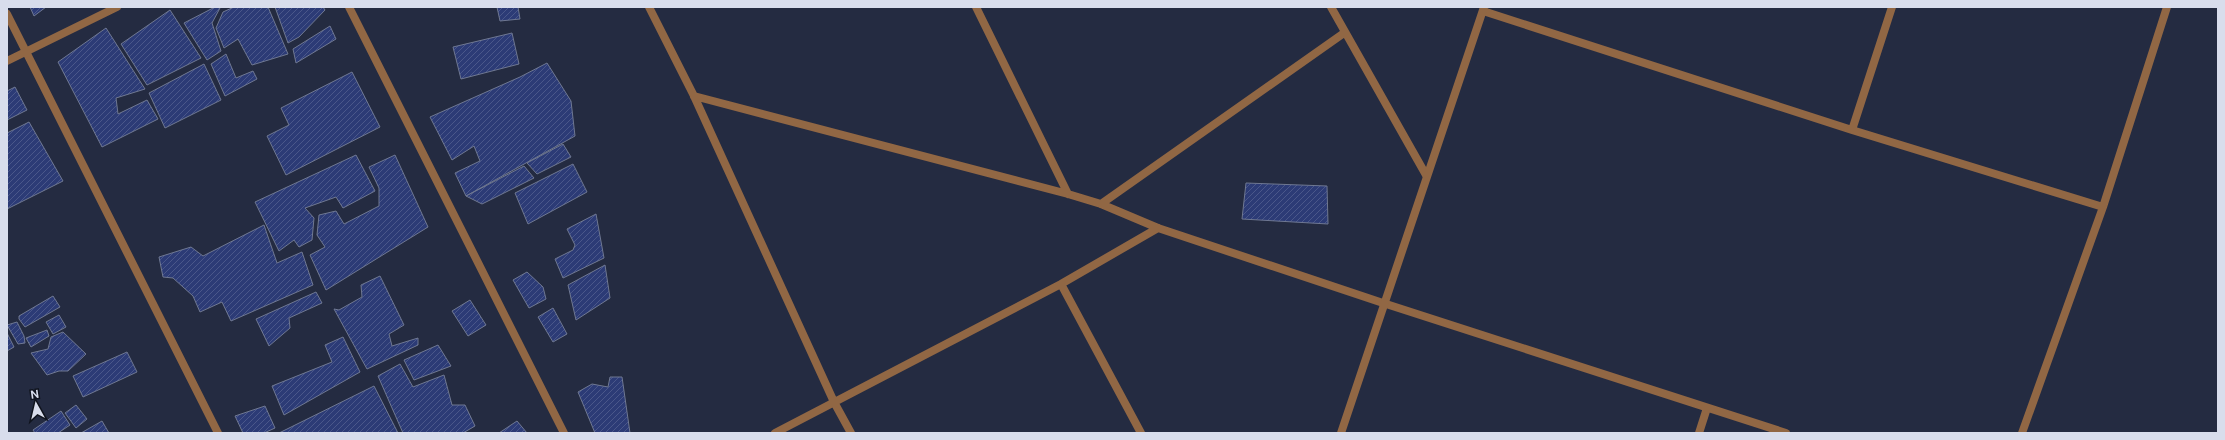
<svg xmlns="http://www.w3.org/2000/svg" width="2225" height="440" font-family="'Public Sans',sans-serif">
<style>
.building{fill:url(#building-hatch);stroke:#6f7892}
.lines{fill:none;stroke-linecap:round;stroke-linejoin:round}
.minor{stroke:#916744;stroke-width:8}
.tertiary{stroke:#916744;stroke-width:8}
</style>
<defs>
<pattern id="building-hatch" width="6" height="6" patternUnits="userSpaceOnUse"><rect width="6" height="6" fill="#2c3b76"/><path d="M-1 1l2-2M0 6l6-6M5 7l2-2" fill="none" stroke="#4a578a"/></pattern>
</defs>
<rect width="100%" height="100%" fill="#242b41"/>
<path class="building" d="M30 7H46L34 16Z
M215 7 220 8 212 23 221 51 207 60 184 23Z
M234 7H268L288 54 252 65 238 39 224 48 216 28 223 12Z
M275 7H323L325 10 299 37 288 43Z
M497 7H518L520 19 500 21Z
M170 10 201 58 147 85 121 44Z
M330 26 336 39 296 63 293 49Z
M106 28 145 89 116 98 118 114 147 100 158 119 102 147 58 62Z
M512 33 519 64 461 79 453 47Z
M226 54 236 78 253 71 257 79 225 96 211 64Z
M547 63 571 101 575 136 466 196 455 173 480 161 474 146 452 160 430 117 520 77Z
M204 64 221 100 165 128 149 93Z
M352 72 380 127 286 175 267 136 289 125 281 108Z
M15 87 27 110 7 120V91Z
M29 122 63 181 7 209V133Z
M563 144 571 157 537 174 527 163Z
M356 155 375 191 343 208 336 197 305 208 314 218 312 240 299 247 294 240 279 251 255 202Z
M395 155 428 227 326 290 310 255 325 247 317 235 319 215 336 211 344 224 379 206V188L369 167Z
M573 164 587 192 528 224 515 193Z
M524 166 534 178 482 204 466 196Z
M1246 183 1327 186 1328 224 1242 219Z
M596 214 604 258 563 278 555 259 573 250 575 245 567 229Z
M264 225 277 263 302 252 313 285 231 321 222 302 200 312 193 296 173 278 163 277 159 257 191 247 203 256Z
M605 265 610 298 576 320 568 285Z
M527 272 543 287 546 299 529 308 513 280Z
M380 276 404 325 389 334 392 346 418 338V345L367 369 334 309 339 310 362 297 361 285Z
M316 292 322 303 289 318 290 328 269 346 256 319Z
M53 296 60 307 25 327 19 319V316Z
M470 300 486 325 468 336 452 311Z
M553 308 567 334 553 342 538 317Z
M59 315 66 327 53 334 46 322Z
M17 322 24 336 25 343 18 344 7 325Z
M47 330 49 336 31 347 26 338Z
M63 332 86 354 68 371H59L47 375 31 353 48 349 51 337Z
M7 333 14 347 7 351Z
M343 337 360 372 284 415 272 386 332 362 325 345Z
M438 345 451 366 414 380 404 360Z
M127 352 137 372 83 397 73 376Z
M400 364 413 387 444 375 452 405H465L475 426 463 433H403L378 376Z
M610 377H622L630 433H595L578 392 592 384 608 387Z
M374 386 398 433H279Z
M76 405 87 419 76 428 65 413Z
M265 406 275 428 264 433H243L235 416Z
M61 411 70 425 58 433H35L33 430Z
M102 421 109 433H81Z
M517 421 527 433H499Z"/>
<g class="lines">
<path class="minor" d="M349 7 564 433
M649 7 694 96 834 402 851 433
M976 7 1068 194
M1331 7 1426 175
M1483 11 1852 130 2103 207
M7 14 218 433
M7 61 117 7
M694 96 1068 194 1101 204 1158 228 1383 303 1786 433
M1852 130 1892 7
M1101 204 1344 33
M1061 284 1141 433
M775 433 1061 284 1158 228
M1699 433 1707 408
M2022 433 2103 207 2167 7"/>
<path class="tertiary" d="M1341 433 1484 7"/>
</g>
<rect width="2225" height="440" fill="none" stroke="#d8ddec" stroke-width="16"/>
<g transform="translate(36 404) rotate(352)" stroke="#10141e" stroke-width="3" paint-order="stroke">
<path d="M0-3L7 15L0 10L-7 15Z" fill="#d8ddec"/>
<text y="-6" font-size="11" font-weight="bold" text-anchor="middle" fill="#d8ddec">N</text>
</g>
</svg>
